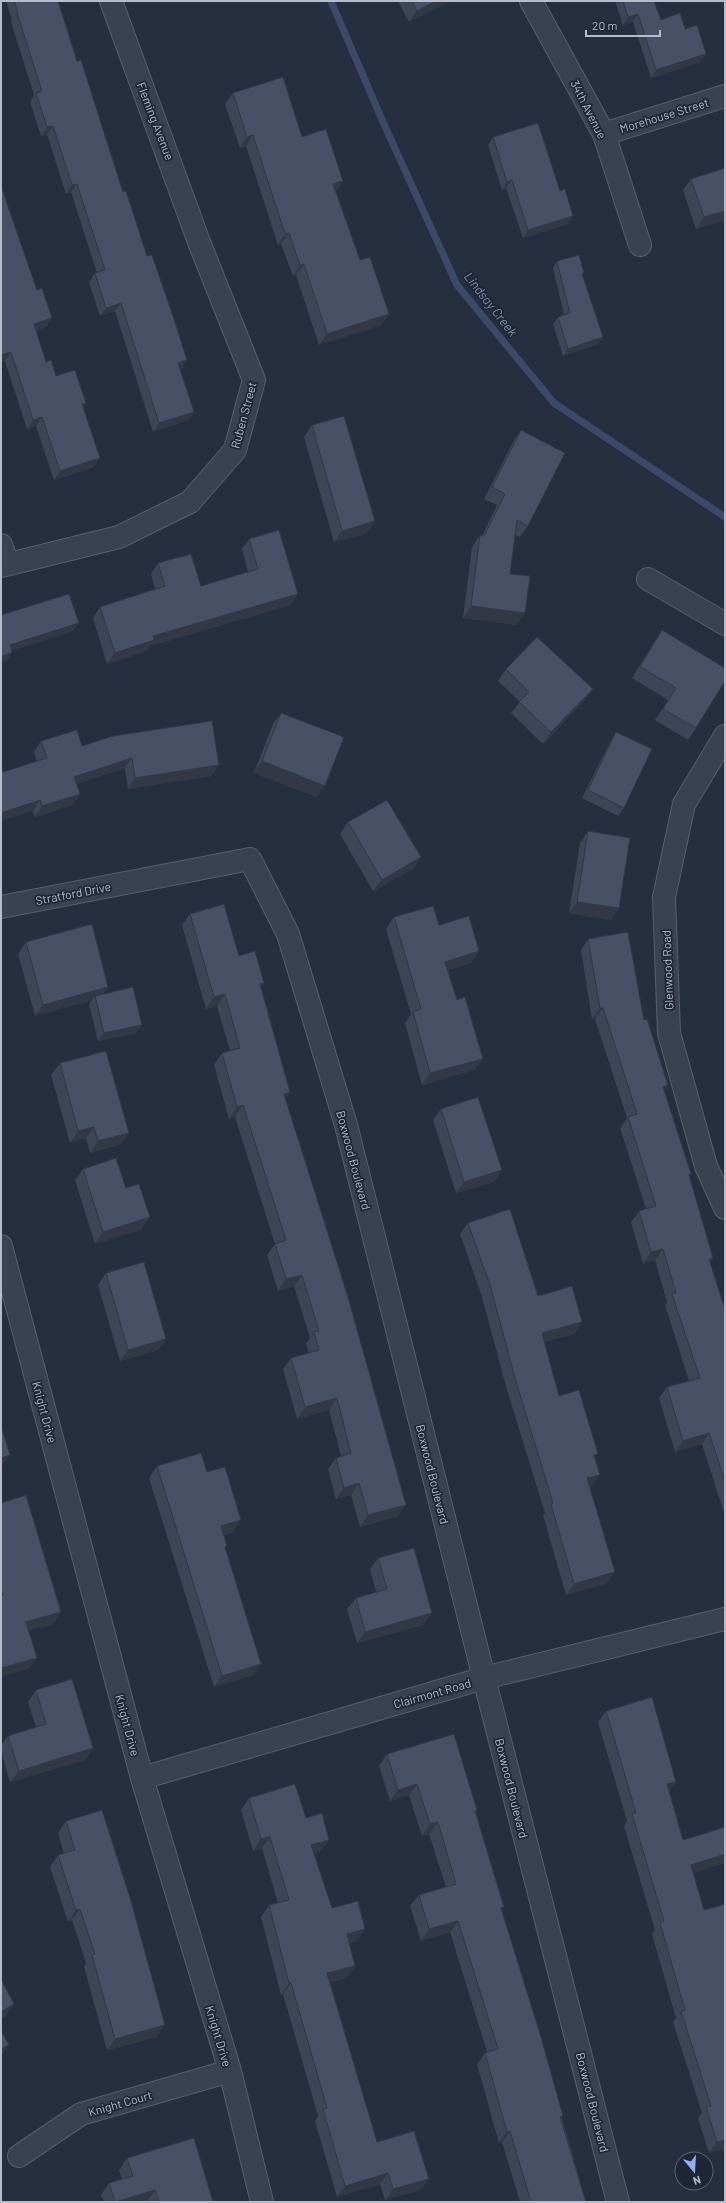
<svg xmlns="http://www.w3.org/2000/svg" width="726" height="2203" font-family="Barlow,sans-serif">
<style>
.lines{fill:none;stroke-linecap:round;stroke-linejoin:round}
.stream{stroke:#3c4a68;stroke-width:7}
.minor-casing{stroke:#585f6d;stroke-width:24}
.minor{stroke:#3a4150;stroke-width:22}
.wall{fill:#3d4556}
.shaded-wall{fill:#323846}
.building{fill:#475064;stroke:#323846}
.labels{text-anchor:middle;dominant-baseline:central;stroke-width:3.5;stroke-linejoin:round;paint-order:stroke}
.street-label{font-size:12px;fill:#b7bcca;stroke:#1f2635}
.water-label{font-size:13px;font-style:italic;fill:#7f8fb1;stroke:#1f2635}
</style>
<rect width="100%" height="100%" fill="#262f40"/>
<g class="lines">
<path class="stream" d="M331 1 383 122 457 285 554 403 725 517"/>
<g class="minor-casing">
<path id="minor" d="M531 1 604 134 640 245
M604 134 725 96
M1 545 8 564
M1 566 119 537 190 502 235 450 254 380 199 242 111 1
M648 579 725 624
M725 736 684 804 664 897 669 1033 706 1166 725 1208
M1 907 250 859 288 934 346 1125 484 1678 618 2202
M1 1246 142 1778 230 2071 262 2202
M142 1778 484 1678 725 1619
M19 2156 81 2114 230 2071"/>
</g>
<use href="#minor" class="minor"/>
</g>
<path class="wall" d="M6 1H53L77 61 123 192 187 360 181 369H180L194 412 188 420 153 432 115 311 100 316 89 282 95 273H97L71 192 66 194 47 134 41 136 30 102 34 95 11 22 12 20Z
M398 1H451L409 22Z
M615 1H654L661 20 706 54 700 62 651 78 633 22 623 25Z
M233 93 302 137 343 181 336 191 360 260 389 314 381 325 319 345 296 275 293 276 281 244 278 245 246 146 240 148 225 104Z
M493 137 560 191 573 216 568 224 523 238 506 188 502 190 488 145Z
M725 168V220L696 229 683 190 691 179Z
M1 186 37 290 52 318 46 327 36 330 46 362 56 376 86 403 83 406 94 467 54 480 36 426 27 429 5 361 1 362Z
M557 261 583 275 603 337 598 344 563 356 553 324 558 317 564 315 553 268Z
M312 425 367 533 334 542 304 437Z
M521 430 528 526 520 537 515 535 510 574 517 625 463 618 472 547 480 535 482 536 497 505 484 499 513 442Z
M249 539 298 594 290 605 150 646 146 651 107 664 93 618 100 607 155 589 151 574 158 563 201 586 248 572 242 549Z
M662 630 696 728 688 740 655 720 668 700 632 678 654 642Z
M506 669 593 689 585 700 543 744 511 713 520 702 498 681Z
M281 713 317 797 254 773 273 724Z
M616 732 624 808 618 816 582 798 611 740Z
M41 741 82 746 219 765 211 776 128 789 125 768 76 784 80 794 72 805 35 817 33 811 3 772 37 761 34 752Z
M348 822 421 857 413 869 373 891 340 834Z
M588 831 619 908 611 920 569 913 580 843Z
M190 914 239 956 261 988 290 1092 285 1099 398 1516 360 1527 351 1495 336 1499 328 1469 336 1458 341 1456 329 1410 297 1419 283 1369 291 1358 309 1353 306 1344 310 1338 294 1286 278 1291 267 1255 275 1244 235 1117 229 1119 214 1065 222 1053 230 1051 217 1006 206 1009 182 925Z
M394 917 439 925 479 951 471 963 448 970 457 1000 483 1059 474 1070 422 1085 405 1023 411 1014 386 929Z
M588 939 644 1020 664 1090 691 1174 689 1177 713 1258 710 1262 725 1309V1516L702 1444 675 1452 659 1398 667 1387 689 1381 665 1305 667 1302 655 1260 643 1264 631 1222 639 1211 646 1209 620 1128 627 1118 595 1019H592L581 950Z
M26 942 108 987 103 994 136 1033 98 1041 89 1004 92 1000 35 1016 18 954Z
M60 1063 129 1133 121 1144 90 1153 86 1138 70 1143 51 1075Z
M441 1109 494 1182 456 1193 433 1120Z
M83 1169 126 1188 142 1229 95 1244 75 1180Z
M468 1223 538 1296 582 1322 574 1334 544 1342 559 1396 595 1458 592 1486 590 1487 607 1583 566 1595 543 1515 545 1513 507 1390 482 1297 460 1234Z
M106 1273 166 1339 158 1350 120 1361 98 1285Z
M157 1466 207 1472 241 1520 233 1532 224 1535 225 1548 261 1664 253 1675 214 1687 149 1478Z
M378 1558 432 1613 423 1625 357 1643 347 1609 356 1598 376 1592 370 1569Z
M36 1690 93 1748 85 1760 10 1782 1 1751V1745L8 1736 36 1727 28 1702Z
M606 1711 669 1792 704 1910 725 1904V2153L724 2149 709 2153 698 2118 702 2113 673 2022 676 2018 652 1934 655 1930 624 1826 627 1821 598 1722Z
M387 1754 477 1810 476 1812 502 1910 586 2202H520L502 2142 499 2143 477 2064 485 2053 487 2052 450 1932 421 1941 410 1906 419 1895 446 1887 429 1834 422 1836 409 1795 390 1801 379 1766Z
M249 1798 306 1818 329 1840 321 1851 314 1853 332 1908 365 1929 357 1941 349 1943 347 1978 330 1982 377 2142 429 2179 420 2190 385 2200 380 2184 337 2197 315 2121 318 2116 283 1994 281 1995 261 1917 269 1905 278 1903 262 1848 253 1851 241 1810Z
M66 1821 157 2037 107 2050 84 1967 86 1963 72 1920 68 1922 50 1867 58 1855 64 1854 58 1833Z
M127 2158 213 2202H104L101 2195 109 2183 122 2179 119 2170Z"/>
<path class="shaded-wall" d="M436 1H451L409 22 417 11Z
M638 14 633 22 623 25 628 17Z
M706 54 700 62 651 78 656 70Z
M53 126 47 134 41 136 47 127Z
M253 135 246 146 240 148 247 137Z
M512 180 506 188 502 190 507 182Z
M343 181 335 192 333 184Z
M77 184 71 192 66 194 72 185Z
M725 211V220L696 229 704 217Z
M573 216 568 224 523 238 528 230Z
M289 233 281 244 278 245 285 234Z
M304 264 296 275 293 276 300 265Z
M121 303 115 311 100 316 106 308Z
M389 314 381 325 319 345 327 334Z
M52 318 46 327 27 333 34 324Z
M603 337 598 344 563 356 568 349Z
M11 352 5 361 1 362V355Z
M187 360 181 369 172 372 178 363Z
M194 412 188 420 153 432 159 423Z
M42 417 36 426 27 429 33 420Z
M100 458 94 467 54 480 60 471Z
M375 521 367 533 334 542 342 531Z
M298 594 290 605 150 646 146 651 107 664 115 653 153 636Z
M471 606 525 613 517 625 463 618Z
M79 623 73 631 4 653 10 645Z
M12 653 6 661 1 662V656Z
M593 689 585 700 543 744 551 732Z
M132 758 125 768 67 787 74 777Z
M262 761 325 786 317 797 254 773Z
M219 765 211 776 128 789 135 778Z
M80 794 72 805 35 817 42 806Z
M40 800 33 811 1 821V813Z
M421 857 413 869 373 891 382 880Z
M577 902 619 908 611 920 569 913Z
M479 951 471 963 437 973 445 962Z
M264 983 256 995 260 984Z
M108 987 100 998 95 996 92 1000 35 1016 43 1005Z
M225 994 217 1006 206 1009 214 997Z
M600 1008H603L595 1019H592Z
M142 1025 136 1033 98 1041 104 1033Z
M483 1059 474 1070 422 1085 430 1073Z
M668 1085 660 1096 663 1087Z
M290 1092 282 1103 284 1094Z
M243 1105 235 1117 229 1119 237 1107Z
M94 1127 86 1138 70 1143 78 1131Z
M129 1133 121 1144 90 1153 98 1141Z
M502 1170 494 1182 456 1193 464 1182Z
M150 1217 142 1229 95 1244 103 1232Z
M663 1249 655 1260 643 1264 651 1252Z
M302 1275 294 1286 278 1291 286 1279Z
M582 1322 574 1334 534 1345 542 1333Z
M166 1339 158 1350 120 1361 128 1350Z
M337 1398 329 1410 297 1419 305 1407Z
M709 1433 702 1444 675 1452 683 1441Z
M10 1455 2 1466 1 1467V1458Z
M600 1475 592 1486 579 1490 587 1478Z
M359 1483 351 1495 336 1499 344 1488Z
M406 1505 398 1516 360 1527 368 1515Z
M241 1520 233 1532 213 1538 221 1526Z
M615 1572 607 1583 566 1595 574 1584Z
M61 1612 53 1624 18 1634 26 1622Z
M432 1613 423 1625 357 1643 365 1632Z
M37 1658 28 1669 1 1677V1668Z
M261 1664 253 1675 214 1687 222 1676Z
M93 1748 85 1760 10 1782 19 1771Z
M676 1782 668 1793 667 1784Z
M417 1784 409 1795 390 1801 398 1790Z
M438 1822 429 1834 422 1836 430 1824Z
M270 1837 262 1848 253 1851 261 1839Z
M329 1840 321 1851 303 1857 311 1845Z
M725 1854V1863L683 1877 691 1865Z
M80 1909 72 1920 68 1922 76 1910Z
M458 1921 450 1932 421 1941 429 1929Z
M365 1929 357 1941 339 1945 347 1934Z
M355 1966 347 1978 319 1985 327 1973Z
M289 1983H291L283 1994 281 1995Z
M14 2004 6 2016 1 2019V2012Z
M165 2025 157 2037 107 2050 115 2039Z
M9 2045 1 2056V2049Z
M510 2131 502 2142 499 2143 507 2132Z
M725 2140V2147L724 2149 709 2153 717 2142Z
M388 2173 380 2184 337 2197 345 2186Z
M429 2179 420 2190 385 2200 393 2189Z
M155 2190 147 2202H117Z"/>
<path class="building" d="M14 1H58L77 61 81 60 123 192 126 191 147 256 152 255 173 316 187 360 178 363 194 412 159 423 121 303 106 308 95 273 105 270 77 184 72 185 53 126 47 127 36 93 42 91 17 13H18Z
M412 1H436L417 11Z
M623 1H654L661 20 680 13 685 29 697 25 706 54 656 70 638 14 628 17Z
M283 77 302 137 326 129 343 181 333 184 360 260 370 257 389 314 327 334 304 264 300 265 289 233 285 234 253 135 247 137 233 93Z
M538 123 560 191 565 189 573 216 528 230 512 180 507 182 493 137Z
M725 168V211L704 217 691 179Z
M1 186 37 290 42 288 52 318 34 324 46 362 51 360 56 376 75 370 86 403 82 404 100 458 60 471 42 417 33 420 11 352 1 355Z
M579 255 584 273 582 274 603 337 568 349 558 317 570 313 557 261Z
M344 416 375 521 342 531 312 425Z
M521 430 565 453 528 526 517 520 510 574 530 576 525 613 471 606 480 535 484 536 505 494 492 487Z
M279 530 298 594 153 636 154 640 115 653 100 607 165 586 158 563 191 554 201 586 258 569 249 539Z
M69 594 79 623 10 645 12 653 1 656V615Z
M662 630 725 668V681L696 728 663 709 676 688 640 667Z
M537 637 593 689 551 732 519 702 529 692 506 669Z
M281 713 344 737 325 786 262 761Z
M212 721 219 765 135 778 132 758 74 777 80 794 42 806 40 800 1 813V764L3 772 47 758 41 741 77 730 82 746 113 736Z
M616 732 652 749 624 808 588 790Z
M387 800 421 857 382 880 348 822Z
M588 831 630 838 619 908 577 902Z
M224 904 239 956 255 951 264 983 260 984 290 1092 284 1094 348 1297 406 1505 368 1515 359 1483 344 1488 336 1458 351 1453 337 1398 305 1407 291 1358 319 1350 314 1332 319 1331 302 1275 286 1279 275 1244 286 1240 243 1105 237 1107 222 1053 240 1048 225 994 214 997 190 914Z
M433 906 439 925 469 916 479 951 445 962 457 1000 465 997 483 1059 430 1073 413 1012 421 1009 394 917Z
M92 924 108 987 43 1005 26 942Z
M628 932 644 1020 647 1019 668 1085 663 1087 691 1174 689 1175 713 1258 709 1259 725 1309V1481L709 1433 683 1441 667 1387 700 1378 672 1294 676 1293 663 1249 651 1252 639 1211 656 1206 628 1117 637 1114 603 1008H600L588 939Z
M133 987 142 1025 104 1033 95 996Z
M106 1051 129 1133 98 1141 94 1127 78 1131 60 1063Z
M478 1097 502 1170 464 1182 441 1109Z
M116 1158 126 1188 139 1184 150 1217 103 1232 83 1169Z
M510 1209 538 1296 572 1286 582 1322 542 1333 559 1396 579 1390 598 1454 594 1455 600 1475 587 1478 615 1572 574 1584 551 1504 553 1503 515 1378 490 1285 468 1223Z
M144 1262 166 1339 128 1350 106 1273Z
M1 1426 10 1455 1 1458Z
M201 1453 207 1472 225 1467 241 1520 221 1526 227 1546 225 1547 261 1664 222 1676 157 1466Z
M26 1495 61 1612 26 1622 37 1658 1 1668V1595H3L1 1590V1503Z
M414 1548 432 1613 365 1632 356 1598 387 1589 378 1558Z
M72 1679 93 1748 19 1771 8 1736 46 1724 36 1690Z
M652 1697 676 1782 667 1784 683 1840 725 1827V1854L691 1865 704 1910 725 1904V2140L717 2142 706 2107 711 2106 681 2011 685 2010 660 1923 664 1921 632 1814 636 1813 606 1711Z
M454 1734 477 1810 475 1811 504 1907 501 1908 541 2037 563 2116 560 2117 586 2202H531L510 2131 507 2132 485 2053 498 2049 458 1921 429 1929 419 1895 456 1884 438 1822 430 1824 417 1784 398 1790 387 1754Z
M295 1784 306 1818 322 1813 329 1840 311 1845 332 1908 358 1901 365 1929 347 1934 355 1966 327 1973 377 2142 414 2131 429 2179 393 2189 388 2173 345 2186 323 2109 327 2108 291 1983H289L269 1905 289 1900 270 1837 261 1839 249 1798Z
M102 1810 131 1901 165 2025 115 2039 92 1955 95 1954 80 1909 76 1910 58 1855 75 1850 66 1821Z
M1 1979 14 2004 1 2012Z
M1 2031 9 2045 1 2049Z
M194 2138 213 2202H159L155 2190 115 2202 109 2183 133 2176 127 2158Z"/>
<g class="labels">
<g class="street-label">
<text transform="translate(589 109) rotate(63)">34th Avenue</text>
<text transform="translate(664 115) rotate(-17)">Morehouse Street</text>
<text transform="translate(156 121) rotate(69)">Fleming Avenue</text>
<text transform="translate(243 415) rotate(-75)">Ruben Street</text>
<text transform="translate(73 893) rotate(-11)">Stratford Drive</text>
<text transform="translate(667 970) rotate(-92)">Glenwood Road</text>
<text transform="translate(354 1160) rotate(75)">Boxwood Boulevard</text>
<text transform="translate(45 1412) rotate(75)">Knight Drive</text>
<text transform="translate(433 1474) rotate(76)">Boxwood Boulevard</text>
<text transform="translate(432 1693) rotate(-16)">Clairmont Road</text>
<text transform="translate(128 1725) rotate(75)">Knight Drive</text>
<text transform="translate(512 1788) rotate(76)">Boxwood Boulevard</text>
<text transform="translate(219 2036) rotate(73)">Knight Drive</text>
<text transform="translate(593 2102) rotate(76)">Boxwood Boulevard</text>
<text transform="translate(120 2103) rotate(-16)">Knight Court</text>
</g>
<g class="water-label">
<text transform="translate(491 304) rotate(52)">Lindsay Creek</text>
</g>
</g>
<rect width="726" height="2203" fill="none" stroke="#b7bcca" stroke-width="4"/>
<g transform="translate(694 2171) rotate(162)"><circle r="19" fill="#1f2635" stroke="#5c6271"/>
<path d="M0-3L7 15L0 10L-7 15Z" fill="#91adf6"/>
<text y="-6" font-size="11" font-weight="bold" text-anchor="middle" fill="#b7bcca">N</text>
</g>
<path d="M586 30v6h74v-6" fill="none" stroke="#b7bcca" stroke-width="2"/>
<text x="592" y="30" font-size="12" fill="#b7bcca" stroke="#1f2635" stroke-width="3" paint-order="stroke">20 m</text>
</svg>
